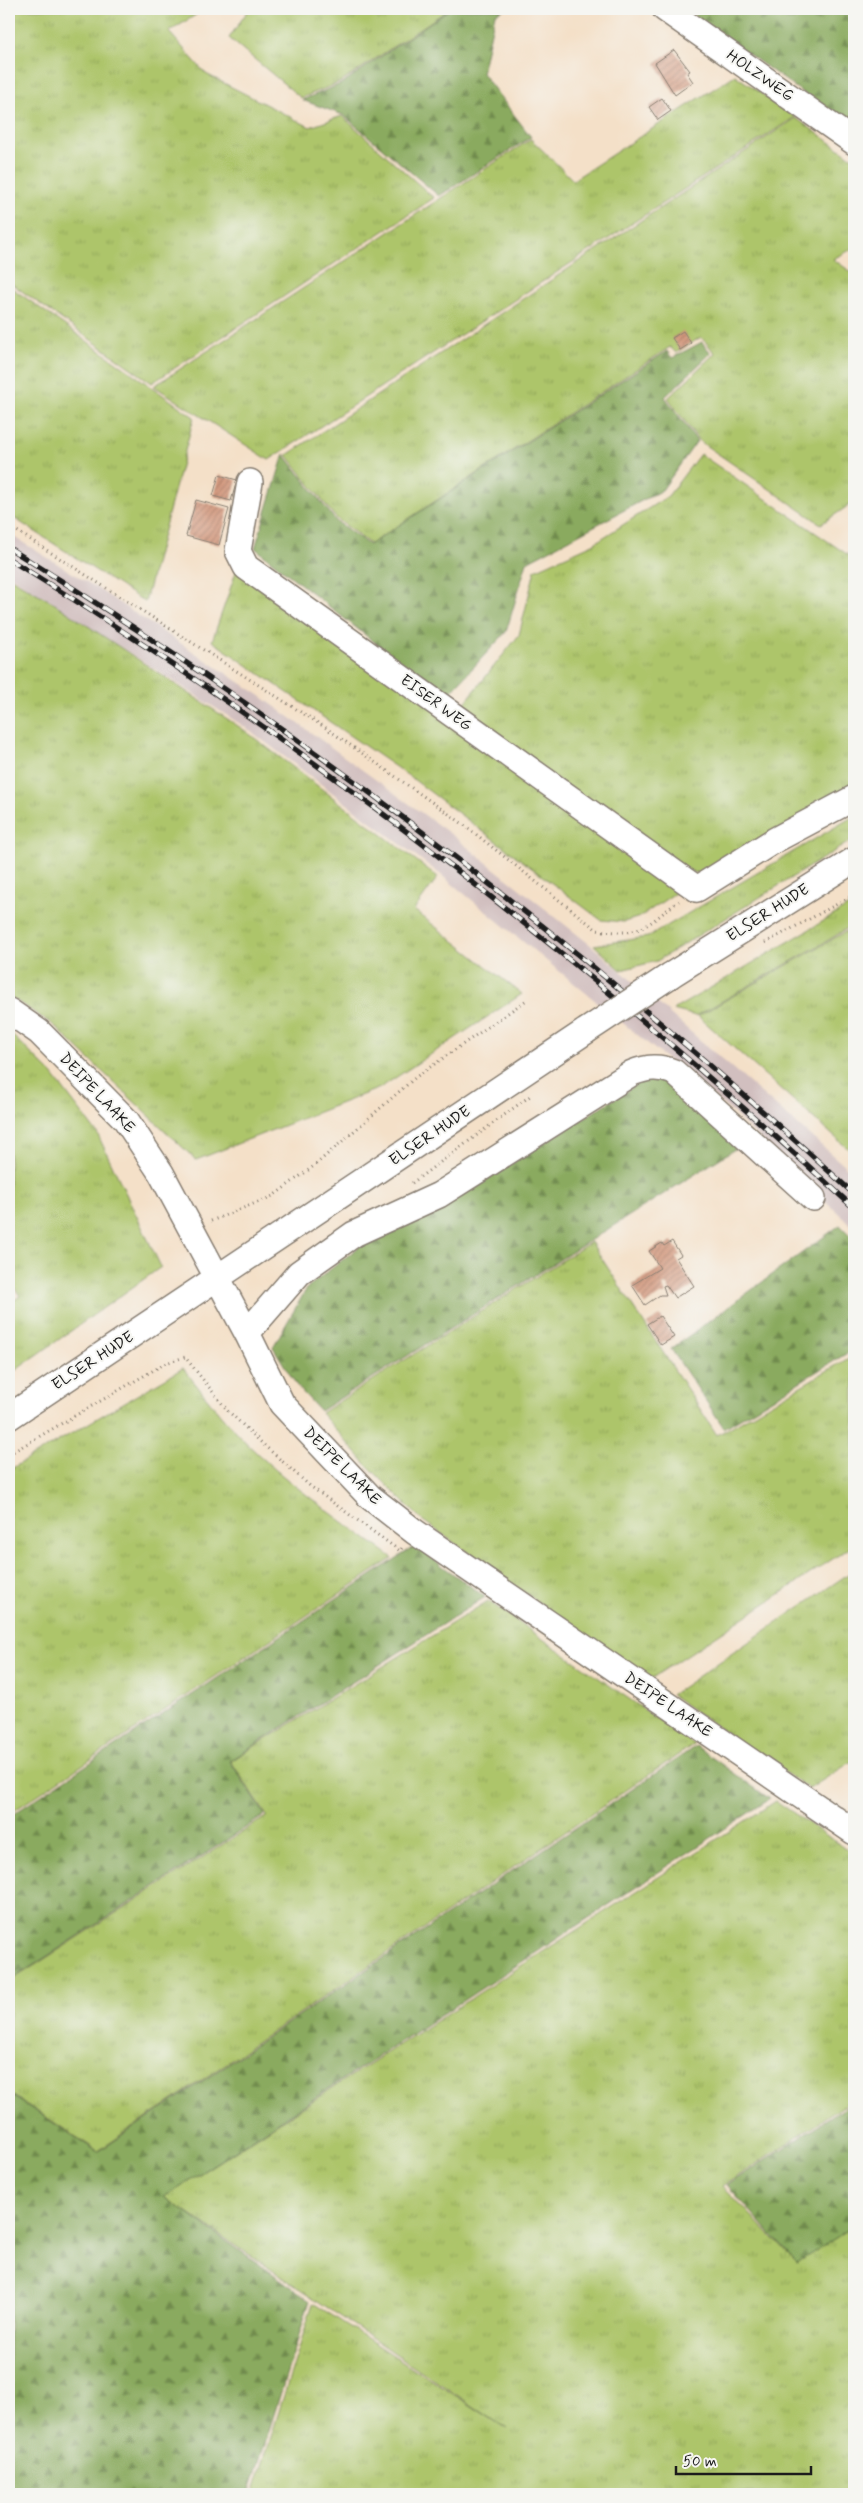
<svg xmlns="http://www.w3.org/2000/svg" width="863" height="2503" font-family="Mynerve,sans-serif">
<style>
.railway{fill:#d1bfbf}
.grass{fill:url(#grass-tufts);stroke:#647043}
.forest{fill:url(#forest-firs);stroke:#53633d}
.building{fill:url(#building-hatch)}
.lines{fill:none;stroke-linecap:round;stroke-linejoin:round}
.minor-casing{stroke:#887e72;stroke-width:28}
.path{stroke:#887e72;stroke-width:3;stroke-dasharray:1 4;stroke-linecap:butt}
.minor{stroke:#fff;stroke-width:25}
.rail-casing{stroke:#1c1c1c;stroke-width:5.5}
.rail{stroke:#f6f6f2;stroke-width:4;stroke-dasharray:11;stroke-linecap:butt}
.minor-bridge-casing{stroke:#887e72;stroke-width:28;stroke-linecap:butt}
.minor-bridge{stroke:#fff;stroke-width:25}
.labels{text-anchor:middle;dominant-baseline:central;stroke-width:4;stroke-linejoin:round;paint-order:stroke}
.street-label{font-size:16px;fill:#1c1c1c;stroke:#f6f6f2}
</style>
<defs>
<pattern id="grass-tufts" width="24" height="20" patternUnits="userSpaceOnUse" patternTransform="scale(1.25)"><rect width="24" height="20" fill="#adc56a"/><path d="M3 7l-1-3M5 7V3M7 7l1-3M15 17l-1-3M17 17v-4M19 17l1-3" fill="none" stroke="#94a95b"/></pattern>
<pattern id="forest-firs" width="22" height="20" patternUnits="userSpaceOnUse" patternTransform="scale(1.25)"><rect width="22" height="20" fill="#8aaa5e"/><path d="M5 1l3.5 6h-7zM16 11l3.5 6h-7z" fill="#708a4d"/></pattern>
<pattern id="building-hatch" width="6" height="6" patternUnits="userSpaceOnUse" patternTransform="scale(1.25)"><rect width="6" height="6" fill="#d3987d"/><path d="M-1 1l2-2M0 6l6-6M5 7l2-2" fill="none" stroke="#aa7b66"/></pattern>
</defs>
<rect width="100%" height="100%" fill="#f6f6f2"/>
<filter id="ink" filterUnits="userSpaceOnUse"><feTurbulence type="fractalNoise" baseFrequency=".02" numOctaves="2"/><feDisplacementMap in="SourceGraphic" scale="10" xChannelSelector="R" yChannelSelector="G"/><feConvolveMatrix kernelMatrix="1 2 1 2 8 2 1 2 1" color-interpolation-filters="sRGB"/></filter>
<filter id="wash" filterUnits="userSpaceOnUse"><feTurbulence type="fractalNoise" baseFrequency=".0096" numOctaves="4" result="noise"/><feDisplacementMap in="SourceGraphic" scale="20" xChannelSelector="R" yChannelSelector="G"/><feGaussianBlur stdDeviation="1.12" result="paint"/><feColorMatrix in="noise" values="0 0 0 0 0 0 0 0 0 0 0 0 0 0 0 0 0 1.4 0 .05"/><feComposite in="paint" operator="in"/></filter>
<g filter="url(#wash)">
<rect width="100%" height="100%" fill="#f4e0c8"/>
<path class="railway" d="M9 534 95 587 259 695 452 835 593 947 854 1174V1228L732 1112 440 874 248 729 9 575Z"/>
<path class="grass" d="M9 9H205L169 32 206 74 310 127 342 116 434 198 152 383 9 282Z
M249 9H449L341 82 301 98 229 38Z
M735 75 795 117 269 460 154 386 531 139 573 180Z
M796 118 854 159V248L833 259 854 274V502L821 524 699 441 668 398 715 353 701 337 676 353 670 347 370 544 336 518 287 455Z
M9 286 194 417 145 602 9 515Z
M700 454 854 559V787L701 874 688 871 459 710 519 635 535 570 593 544 668 496Z
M237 569 672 878 678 891 640 917 624 922 601 920 413 779 212 641Z
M9 577 52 602 244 730 438 877 414 910 522 994 380 1088 196 1160 52 1024 9 996Z
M854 816V839L657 961 621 970 594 945 648 937Z
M854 903V924L832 938 696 1016 673 1010Z
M854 927V1154L698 1016Z
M9 1032 52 1074 97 1133 161 1267 9 1375V1304L20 1296 9 1279Z
M591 1242 717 1435 854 1355V1545L649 1680 422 1520 366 1464 321 1413Z
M183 1368C207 1398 230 1429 259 1455 300 1493 348 1525 393 1558L9 1814V1470Z
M854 1570V1760L809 1789 671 1695Z
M488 1601 694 1744 98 2151 9 2093V1982L267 1816 231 1761Z
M776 1801 854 1854V2099L723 2186 797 2263 854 2226V2494H253L313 2303 507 2429 164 2197Z"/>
<path class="forest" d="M450 9H504L495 14 482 73 531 137 439 196 343 115 302 100 341 84Z
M685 9H854V129Z
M702 342 711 353 665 397 697 441 662 490 527 562 506 632 445 698 255 548 284 454 336 521 369 545 667 351 672 358Z
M649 1077 678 1079 746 1142 320 1411 297 1386 273 1347 307 1288 361 1245 444 1206Z
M840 1225 854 1239V1349L724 1428 671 1349Z
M415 1546 485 1597 230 1761 265 1815 9 1981V1817Z
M696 1746 770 1799 164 2197 310 2300 249 2494H9V2094L98 2152Z
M854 2102V2226L797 2263 727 2185Z"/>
<g id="blocks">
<path class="building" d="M674 50 690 71 687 73 693 82 675 95 655 63Z
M662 98 671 111 658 120 649 107Z
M683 331 691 343 680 350 672 338Z
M219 475 237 480 231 501 213 496Z
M196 500 229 509 219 545 186 536Z
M672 1241 681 1255 676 1258 694 1286 675 1298 666 1285 663 1286 666 1295H660L645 1305 632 1285 660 1268 649 1251 662 1243 664 1246Z
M660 1316 674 1337 661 1345 647 1324Z"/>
</g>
</g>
<g filter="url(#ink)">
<use href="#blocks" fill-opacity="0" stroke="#887e72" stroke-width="1"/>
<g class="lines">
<g class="minor-casing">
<path id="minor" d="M665 9 854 142
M250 482 238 551 246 567 697 889 775 840 854 798
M671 975 854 860
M9 1011 39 1032 126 1120 161 1173 247 1333 282 1404 370 1497 415 1532 854 1832
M247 1333 299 1273 354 1234 439 1195 632 1073C647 1067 659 1066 674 1072L813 1198
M9 1417 586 1031"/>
</g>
<path class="path" d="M9 526 326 728 463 824 597 930C644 937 644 926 679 901
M765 943 854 895
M412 1183 530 1096
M211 1221 273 1196 314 1166 416 1077 528 999
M9 1454 166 1363 185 1357 228 1411 265 1446 310 1486 400 1551 402 1548"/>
<use href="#minor" class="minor"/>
<g class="rail-casing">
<path id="rail" d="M9 548C312 735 592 953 854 1194
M9 559C313 746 593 966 854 1208"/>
</g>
<use href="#rail" class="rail"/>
<g class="minor-bridge-casing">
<path id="minor-bridge" d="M586 1031 671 975"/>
</g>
<use href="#minor-bridge" class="minor-bridge"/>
</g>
</g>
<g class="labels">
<g class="street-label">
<text transform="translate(760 76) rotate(35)">HOLZWEG</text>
<text transform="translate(436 703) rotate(36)">EISER WEG</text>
<text transform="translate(768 913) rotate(-32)">ELSER HUDE</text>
<text transform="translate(97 1093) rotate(47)">DEIPE LAAKE</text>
<text transform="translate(430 1136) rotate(-34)">ELSER HUDE</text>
<text transform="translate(93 1361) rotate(-33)">ELSER HUDE</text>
<text transform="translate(342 1466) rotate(45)">DEIPE LAAKE</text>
<text transform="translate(668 1705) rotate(34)">DEIPE LAAKE</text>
</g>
</g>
<rect width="863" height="2503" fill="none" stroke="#f6f6f2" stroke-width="30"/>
<path d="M676 2466v8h135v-8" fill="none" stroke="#1c1c1c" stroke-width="2.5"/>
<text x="683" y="2466" font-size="15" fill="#1c1c1c" stroke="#f6f6f2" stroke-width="4" paint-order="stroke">50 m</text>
</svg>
